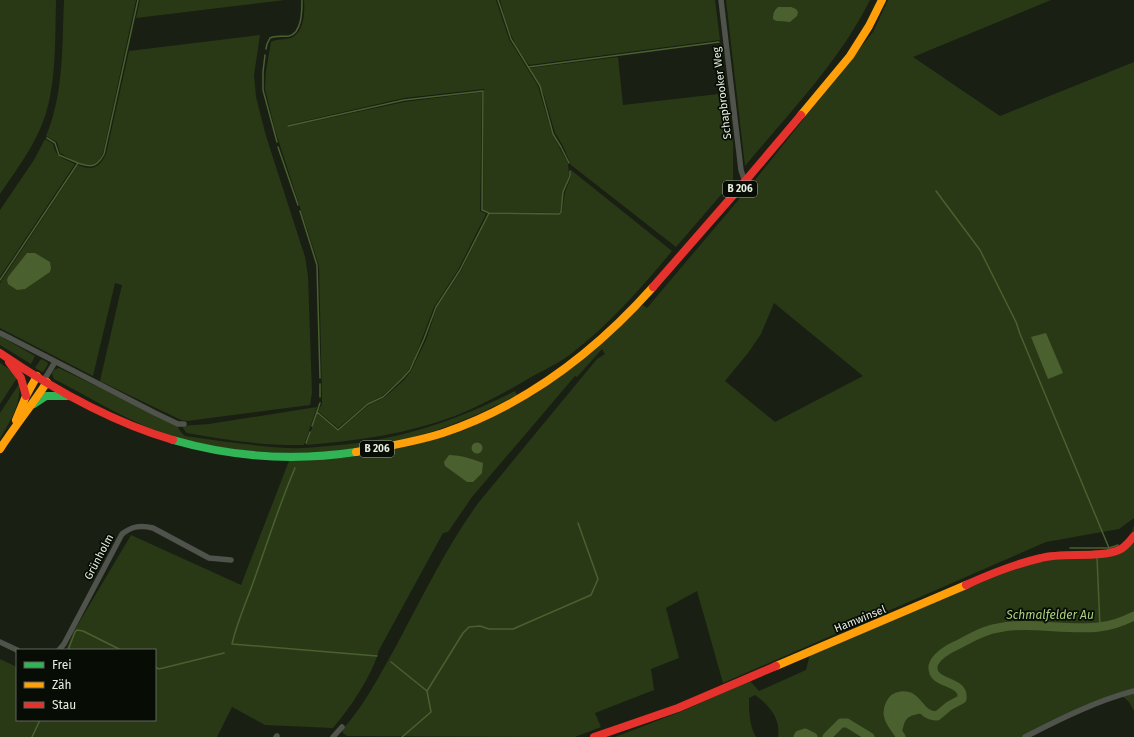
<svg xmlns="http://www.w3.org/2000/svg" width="1134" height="737" font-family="'Fira Sans',sans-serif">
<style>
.green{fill:#293916;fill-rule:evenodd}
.water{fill:#4a602f}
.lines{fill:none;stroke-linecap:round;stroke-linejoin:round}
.stream{stroke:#4a602f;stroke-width:1.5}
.river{stroke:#4a602f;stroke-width:9}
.street{stroke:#4f534b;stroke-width:5.5}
.fast{stroke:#30b455;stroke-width:8}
.slow{stroke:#ff9f0a;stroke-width:8}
.jam{stroke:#e5322d;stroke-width:8}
.labels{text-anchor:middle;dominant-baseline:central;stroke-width:3.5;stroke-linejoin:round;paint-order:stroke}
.shield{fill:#070c04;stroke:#a4aa9e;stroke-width:1}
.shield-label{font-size:10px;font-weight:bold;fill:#e7eee0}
.street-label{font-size:11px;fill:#e7eee0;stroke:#070c04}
.water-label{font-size:12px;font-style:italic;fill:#add182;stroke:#070c04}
</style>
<rect width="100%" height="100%" fill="#191f13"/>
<path class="green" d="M0 0H56C55 39 57 93 40 129 30 152 14 173 0 194Z
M64 0H136L103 153C101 156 100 160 98 162 87 171 70 158 60 153L57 142 46 136C64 94 62 46 64 0Z
M140 0H285L136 18Z
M304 0H496L509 39 538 86 552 134 568 163 569 176 563 192 560 211 558 213 489 212 483 210 484 89 404 98 287 125V127L404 102 482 92 480 211 486 214 458 270 434 307 414 360 409 369 403 377 382 396 368 403 338 428 318 411 322 404V396L319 266 275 130 267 97 265 89 266 71 271 42C276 39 280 40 286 39 304 37 305 14 304 0Z
M500 0H715L720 40 529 65C512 42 507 27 500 0Z
M726 0H870C839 62 789 113 745 166ZM778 7H791L786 22 776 21 773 18 774 10Z
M888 0H1051L913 57 1000 116 1134 62V518L1119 529 1046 542 723 683 697 591 666 608 679 658 651 669 654 690 595 713 601 727 575 737 347 736 343 733 342 730C364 706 379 676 395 648 422 598 446 547 479 502L597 359 605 354 602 349 577 377 575 376 472 497 448 532 443 533 379 650C372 676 350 708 333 728L265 725 232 707 217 737H0V659L17 667V720H155V650H66L74 631 131 535 241 585 289 461 352 457 411 446 462 431 496 415 532 396 643 305 647 308 751 185 873 32ZM774 303 863 376 775 422 725 381 748 353 761 334Z
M260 35 254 75 256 97 266 136 305 257 308 276 312 393 310 405 187 421 181 420 100 381 122 285 115 283 93 376 0 328V283L78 165C93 171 99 168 106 154L129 51Z
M618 57 623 105 727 93 733 143V181L676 247 571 165 563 146 555 133 544 95 540 85 530 68Z
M45 139 53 144C56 158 63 158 75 164L0 277V210L34 160Z
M571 170 672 251C641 288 610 324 572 353 561 362 546 369 533 376 508 391 482 405 455 416 407 434 357 441 306 445L317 413 338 431 369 405 384 398 404 380 411 371 426 340 437 307 461 271 489 214H559L562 212 565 192 571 177Z
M0 336 35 356 31 364 0 345Z
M41 359 47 362 48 364 44 371 42 372 35 368Z
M0 363 9 369 17 378 0 404Z
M59 368 177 425 180 431 185 436C219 441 254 446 288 448 301 449 314 447 328 446 394 442 456 421 515 391L517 395C497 405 477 415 456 423 377 455 270 461 188 441 142 430 95 400 54 379L52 374C53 370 55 369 59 368Z
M19 384C22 404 9 422 0 439V413Z
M317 407 304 445C265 446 226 440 187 433L185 431 182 426 209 424Z
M1134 525V711L1129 702 1121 695 1025 737H778C781 718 769 705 755 695L749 698C749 711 749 725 756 737H615L685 710 750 681 759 691 806 670 810 654 1004 573 1048 558 1126 550Z"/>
<path class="water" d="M778 7H791L796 9 798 12 797 16 790 22 776 21 773 19C773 13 774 10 778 7Z
M27 253H35L50 262 51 268 50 272 25 289 17 290 8 284 7 280 8 277Z
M1046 333 1063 373 1048 379 1031 337Z
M471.5 448a5.5 5.5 0 1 1 11 0a5.5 5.5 0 1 1-11 0Z
M449 455C461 455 472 459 483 463L482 473 473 482H467L445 466 444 462Z
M900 696C913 697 918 702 924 713 905 716 905 718 901 737 891 724 880 706 900 696Z"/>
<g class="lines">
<path class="stream" d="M498 0 511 39 540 86 553 134 561 147 569 163
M266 49 267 44 270 38C276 35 282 37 289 36 302 33 302 11 302 0
M265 55 263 72V90L277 142
M528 67 719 42
M288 126 404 100 483 91 482 210 489 213
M278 147 298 205
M78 163C92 168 97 167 104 154L138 0
M936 191 980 250 1016 322 1020 334 1109 548
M300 211 317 265 320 378
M0 280 78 163 59 155 55 143 47 138
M320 397V384
M317 412 338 430 368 404 383 397 403 378 410 370 424 339 436 307 460 270 489 213 559 214 561 212 563 192 570 176V171
M312 426 320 403
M306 443 310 432
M295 468C279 505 267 544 253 583 246 603 237 622 232 644L377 656
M1070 548H1109L1118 545
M1097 557 1100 627
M68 650 75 632 77 630 83 631 121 650
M391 662 427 691 431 712 402 737
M155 667 159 669 224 653
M427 691 463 633 469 627 480 626 489 629H513L591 595 598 579 578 523
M32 737 40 720"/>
<path class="river" d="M798 737 799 735 805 733 813 737
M827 737 841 723H847L870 737
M901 737C897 731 891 724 889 718 886 709 891 697 901 696 920 694 918 716 937 716L949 706 962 699C965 679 931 686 933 666 935 657 948 649 955 646 969 639 983 630 998 628 1030 621 1066 631 1099 627 1110 626 1124 621 1134 616"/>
<path class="street" d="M721 0 741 170 745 182
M0 333 155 413 178 424H184
M44 380 55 362
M0 642 17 650
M59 650 64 644 122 534C132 526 141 525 153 528L209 558 231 560
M276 737 277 736
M333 737 342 727
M1025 737C1060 719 1096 701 1134 691"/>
<path class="fast" d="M34 404 46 396H67
M173 440C232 457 296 461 356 452"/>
<path class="slow" d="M801 115 850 56 869 26 882 0
M16 420 26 396 37 376
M0 449C15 426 32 405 47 382
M356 452C386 447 415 442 443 433 526 405 595 352 653 287
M776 666 966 585"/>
<path class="jam" d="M653 287 736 192 801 115
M0 353C53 389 111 422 173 440
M9 362 21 378 26 396
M966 585C990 574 1015 564 1041 558 1064 552 1102 559 1121 549 1126 546 1130 541 1134 536
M594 737 678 708 776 666"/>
</g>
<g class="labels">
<g class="shield">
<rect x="723" y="181" width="34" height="16" rx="3"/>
<rect x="360" y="441" width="34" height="16" rx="3"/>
</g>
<g class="shield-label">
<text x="740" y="189">B 206</text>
<text x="377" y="449">B 206</text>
</g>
<g class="street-label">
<text transform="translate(722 93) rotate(-97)">Schapbrooker Weg</text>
<text transform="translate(99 557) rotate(-62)">Grünholm</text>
<text transform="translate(860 619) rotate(-22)">Hamwinsel</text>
</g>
<g class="water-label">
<text x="1050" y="615">Schmalfelder Au</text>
</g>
</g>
<rect x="16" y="649" width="140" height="72" fill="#070c04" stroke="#61665c"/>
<rect x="24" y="662" width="20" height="6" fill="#30b455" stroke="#61665c"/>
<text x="52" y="669" font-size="12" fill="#e7eee0">Frei</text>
<rect x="24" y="682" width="20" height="6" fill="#ff9f0a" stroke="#61665c"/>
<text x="52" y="689" font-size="12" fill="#e7eee0">Zäh</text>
<rect x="24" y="702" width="20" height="6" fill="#e5322d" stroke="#61665c"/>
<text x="52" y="709" font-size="12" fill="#e7eee0">Stau</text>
</svg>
